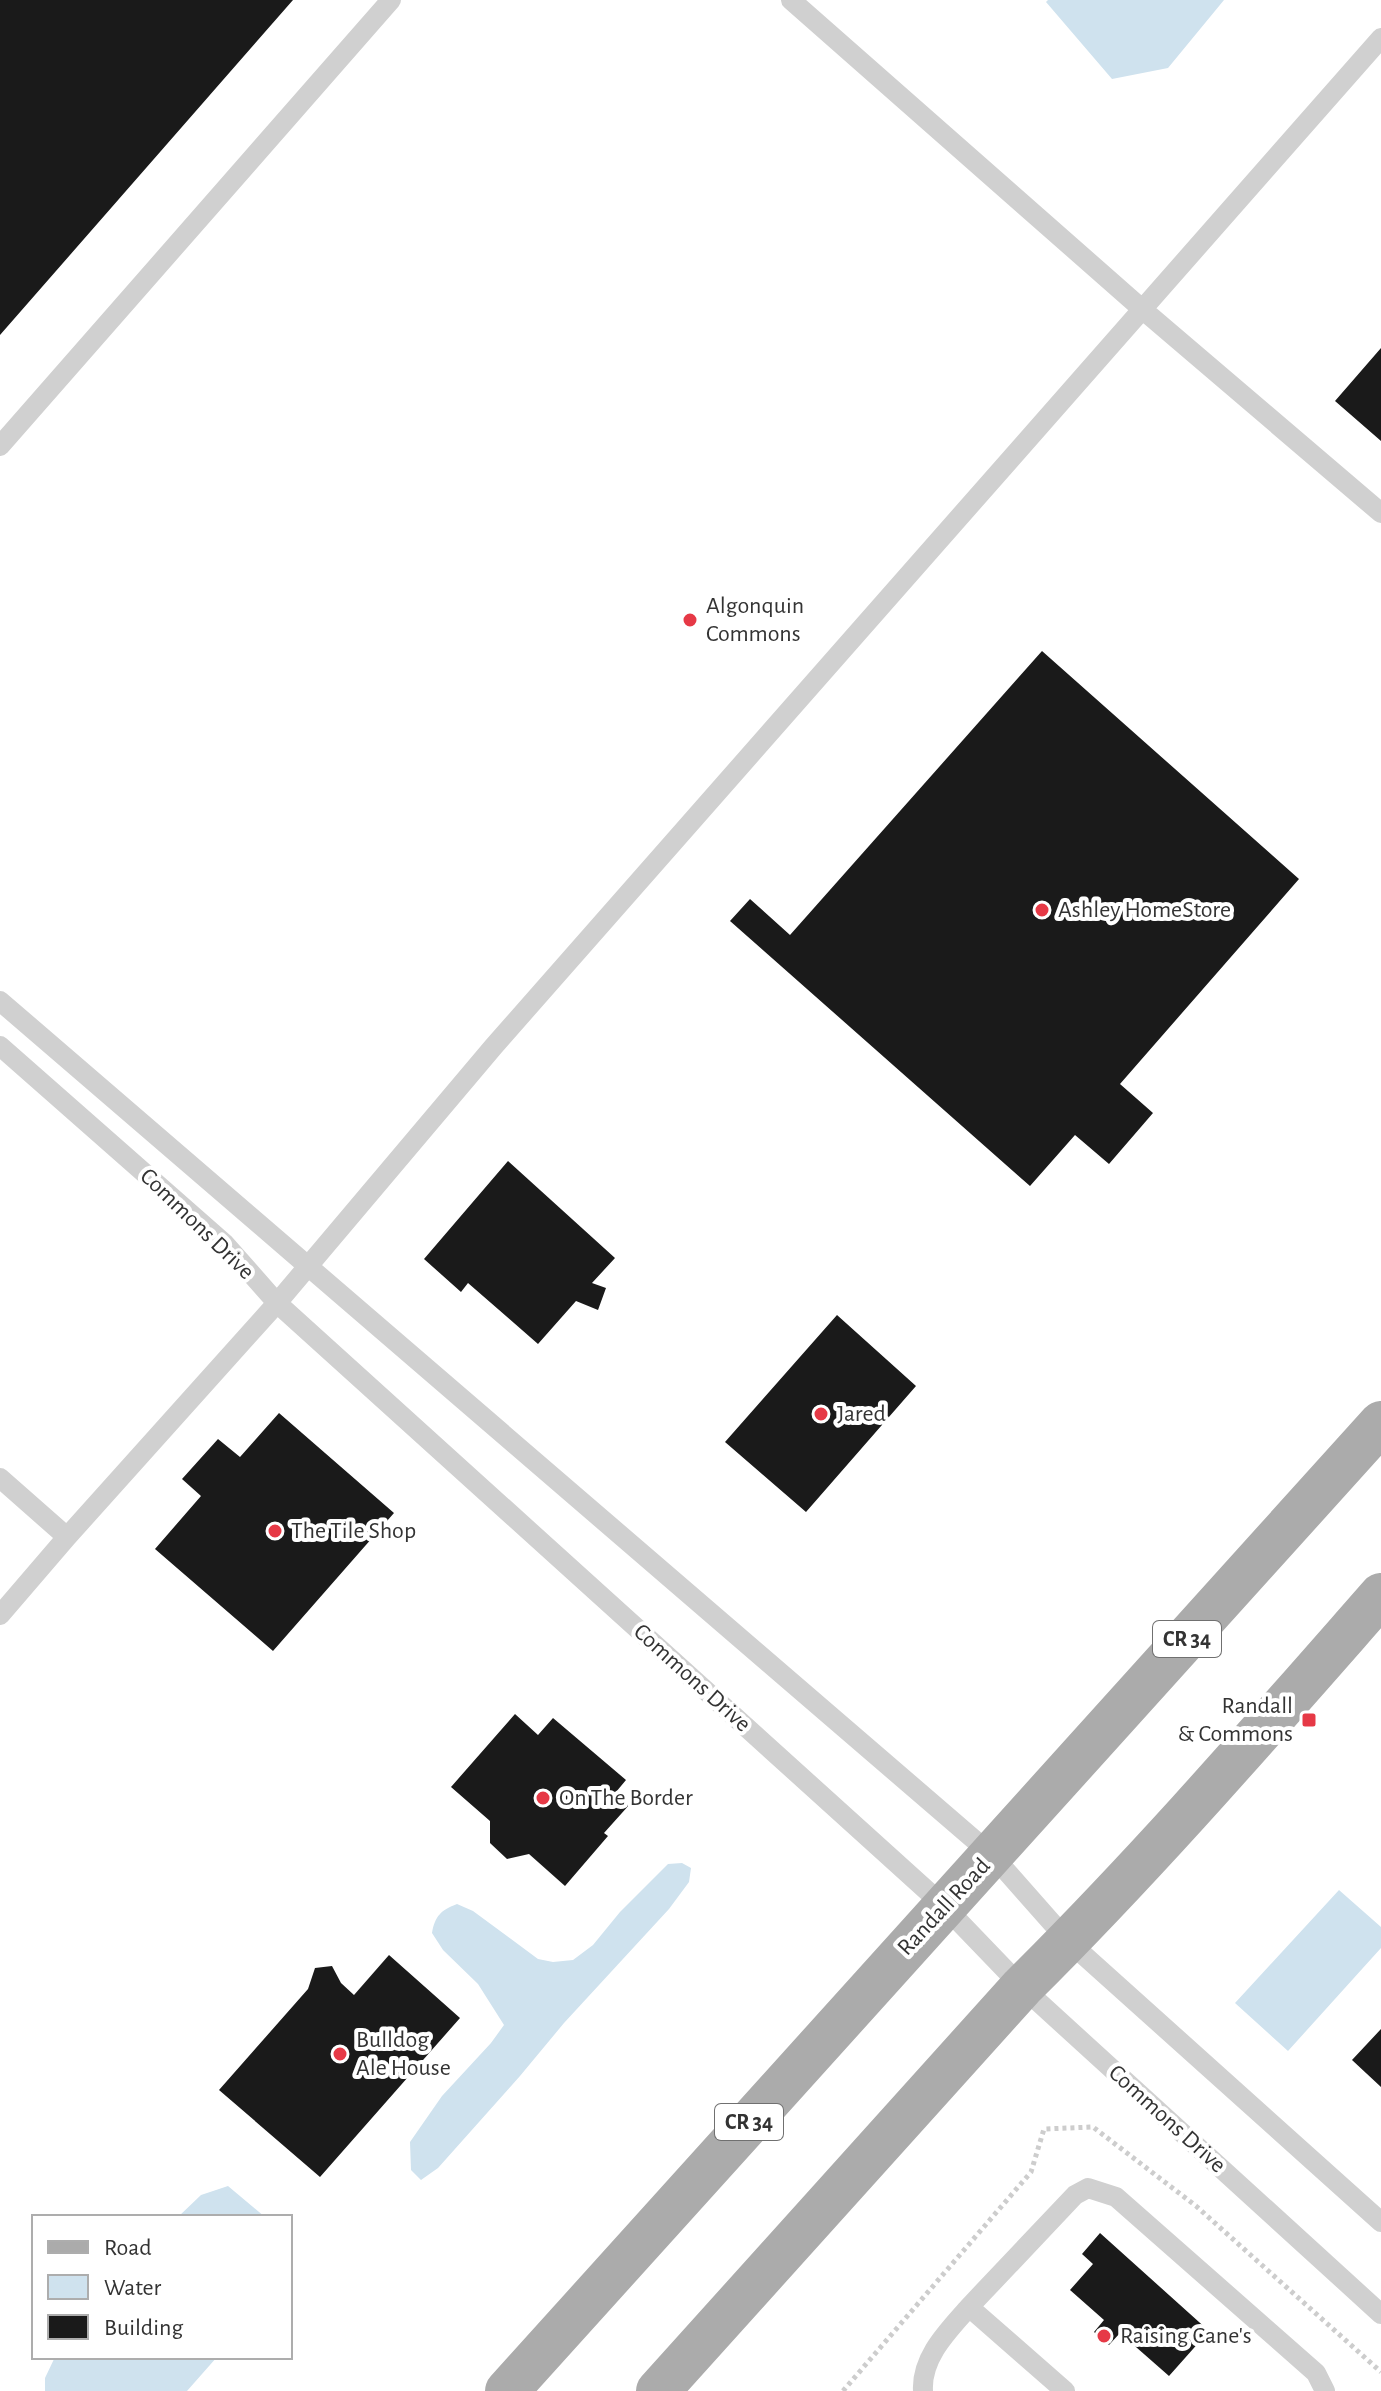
<svg xmlns="http://www.w3.org/2000/svg" width="1381" height="2391" font-family="'Alegreya Sans',sans-serif">
<style>
.water{fill:#cfe2ee}
.building{fill:#1a1a1a}
.lines{fill:none;stroke-linecap:round;stroke-linejoin:round}
.path{stroke:#cdcdcd;stroke-width:5;stroke-dasharray:4 4;stroke-linecap:butt}
.lane{stroke:#d0d0d0;stroke-width:20}
.primary{stroke:#ababab;stroke-width:44}
.poi-dot{fill:#e63946;stroke:#fff;stroke-width:3}
.labels{text-anchor:middle;dominant-baseline:central;stroke-width:8;stroke-linejoin:round;paint-order:stroke}
.shield{fill:#fff;stroke:#707070;stroke-width:2}
.shield-label{font-size:22px;font-weight:bold;fill:#333}
.poi-label{font-size:24px;fill:#333;stroke:#fff;text-anchor:start}
.street-label{font-size:24px;fill:#333;stroke:#fff}
</style>
<rect width="100%" height="100%" fill="#fff"/>
<path class="water" d="M1048 0H1224L1168 68 1112 79 1046 2Z
M682 1863 691 1868 689 1882 669 1909 564 2023 520 2076 438 2168 421 2180 411 2170 410 2142 442 2096 491 2043 504 2025 478 1984 443 1950 432 1933C435 1916 441 1910 457 1904L473 1911 538 1959 553 1962 573 1960 593 1945 620 1912 668 1864Z
M1339 1890 1381 1927V1948L1288 2051 1235 2003Z
M228 2186 265 2217H178L201 2195Z
M55 2357H217L187 2391H45V2378Z"/>
<path class="building" d="M0 0H293L0 335Z
M1381 348V441L1335 401Z
M1042 651 1299 879 1120 1084 1153 1113 1109 1164 1075 1135 1030 1186 730 921 750 899 790 935Z
M508 1161 615 1258 592 1283 606 1288 598 1310 576 1301 538 1344 468 1283 461 1292 424 1259Z
M837 1315 916 1386 806 1512 725 1442Z
M279 1413 394 1513 273 1651 155 1549 201 1496 182 1479 218 1439 240 1457Z
M515 1714 538 1735 553 1718 626 1780 616 1792 630 1804 604 1833 608 1836 565 1886 529 1854 507 1859 490 1843V1821L451 1787Z
M389 1955 460 2018 320 2177 219 2090 308 1989 315 1968 332 1966 341 1983 354 1995Z
M1381 2029V2087L1352 2060Z
M1100 2233 1209 2331 1169 2376 1120 2333 1109 2345 1094 2332 1104 2320 1070 2290 1093 2264 1082 2254Z"/>
<g class="lines">
<path class="path" d="M843 2391 1031 2172 1044 2129 1093 2127 1196 2206 1381 2372"/>
<path class="lane" d="M791 0 1142 309 1381 513
M0 446 391 0
M0 1001 992 1855 1068 1941 1381 2222
M0 1046 225 1244 277 1303 944 1906 1022 1987 1381 2314
M0 1478 67 1537
M0 1615 67 1537 277 1303 494 1046 1381 38
M969 2307 1075 2195 1088 2188 1116 2197 1316 2373 1325 2391
M923 2391C921 2357 948 2331 969 2307L1065 2391"/>
<path class="primary" d="M507 2391 1381 1423
M658 2391 1022 1987C1148 1862 1264 1728 1381 1595"/>
</g>
<g class="poi-dot">
<circle cx="690" cy="620" r="8"/>
<circle cx="1042" cy="910" r="8"/>
<circle cx="821" cy="1414" r="8"/>
<circle cx="275" cy="1531" r="8"/>
<rect x="1301" y="1712" width="16" height="16" rx="4"/>
<circle cx="543" cy="1798" r="8"/>
<circle cx="340" cy="2054" r="8"/>
<circle cx="1104" cy="2336" r="8"/>
</g>
<g class="labels">
<g class="shield">
<rect x="1153" y="1621" width="68" height="36" rx="6"/>
<rect x="715" y="2104" width="68" height="36" rx="6"/>
</g>
<g class="shield-label">
<text x="1187" y="1639">CR 34</text>
<text x="749" y="2122">CR 34</text>
</g>
<g class="poi-label">
<text x="706" y="606">Algonquin<tspan x="706" dy="28">Commons</tspan></text>
<text x="1058" y="910">Ashley HomeStore</text>
<text x="837" y="1414">Jared</text>
<text x="291" y="1531">The Tile Shop</text>
<text x="1293" y="1706" text-anchor="end">Randall<tspan x="1293" dy="28">&amp; Commons</tspan></text>
<text x="559" y="1798">On The Border</text>
<text x="356" y="2040">Bulldog<tspan x="356" dy="28">Ale House</tspan></text>
<text x="1120" y="2336">Raising Cane's</text>
</g>
<g class="street-label">
<text transform="translate(197 1224) rotate(44)">Commons Drive</text>
<text transform="translate(692 1678) rotate(42)">Commons Drive</text>
<text transform="translate(944 1907) rotate(-47)">Randall Road</text>
<text transform="translate(1167 2119) rotate(42)">Commons Drive</text>
</g>
</g>
<rect x="32" y="2215" width="260" height="144" fill="#ffffff" stroke="#adadad" stroke-width="2"/>
<rect x="48" y="2241" width="40" height="12" fill="#ababab" stroke="#adadad" stroke-width="2"/>
<text x="104" y="2255" font-size="24" fill="#333333">Road</text>
<rect x="48" y="2275" width="40" height="24" fill="#cfe2ee" stroke="#adadad" stroke-width="2"/>
<text x="104" y="2295" font-size="24" fill="#333333">Water</text>
<rect x="48" y="2315" width="40" height="24" fill="#1a1a1a" stroke="#adadad" stroke-width="2"/>
<text x="104" y="2335" font-size="24" fill="#333333">Building</text>
</svg>
